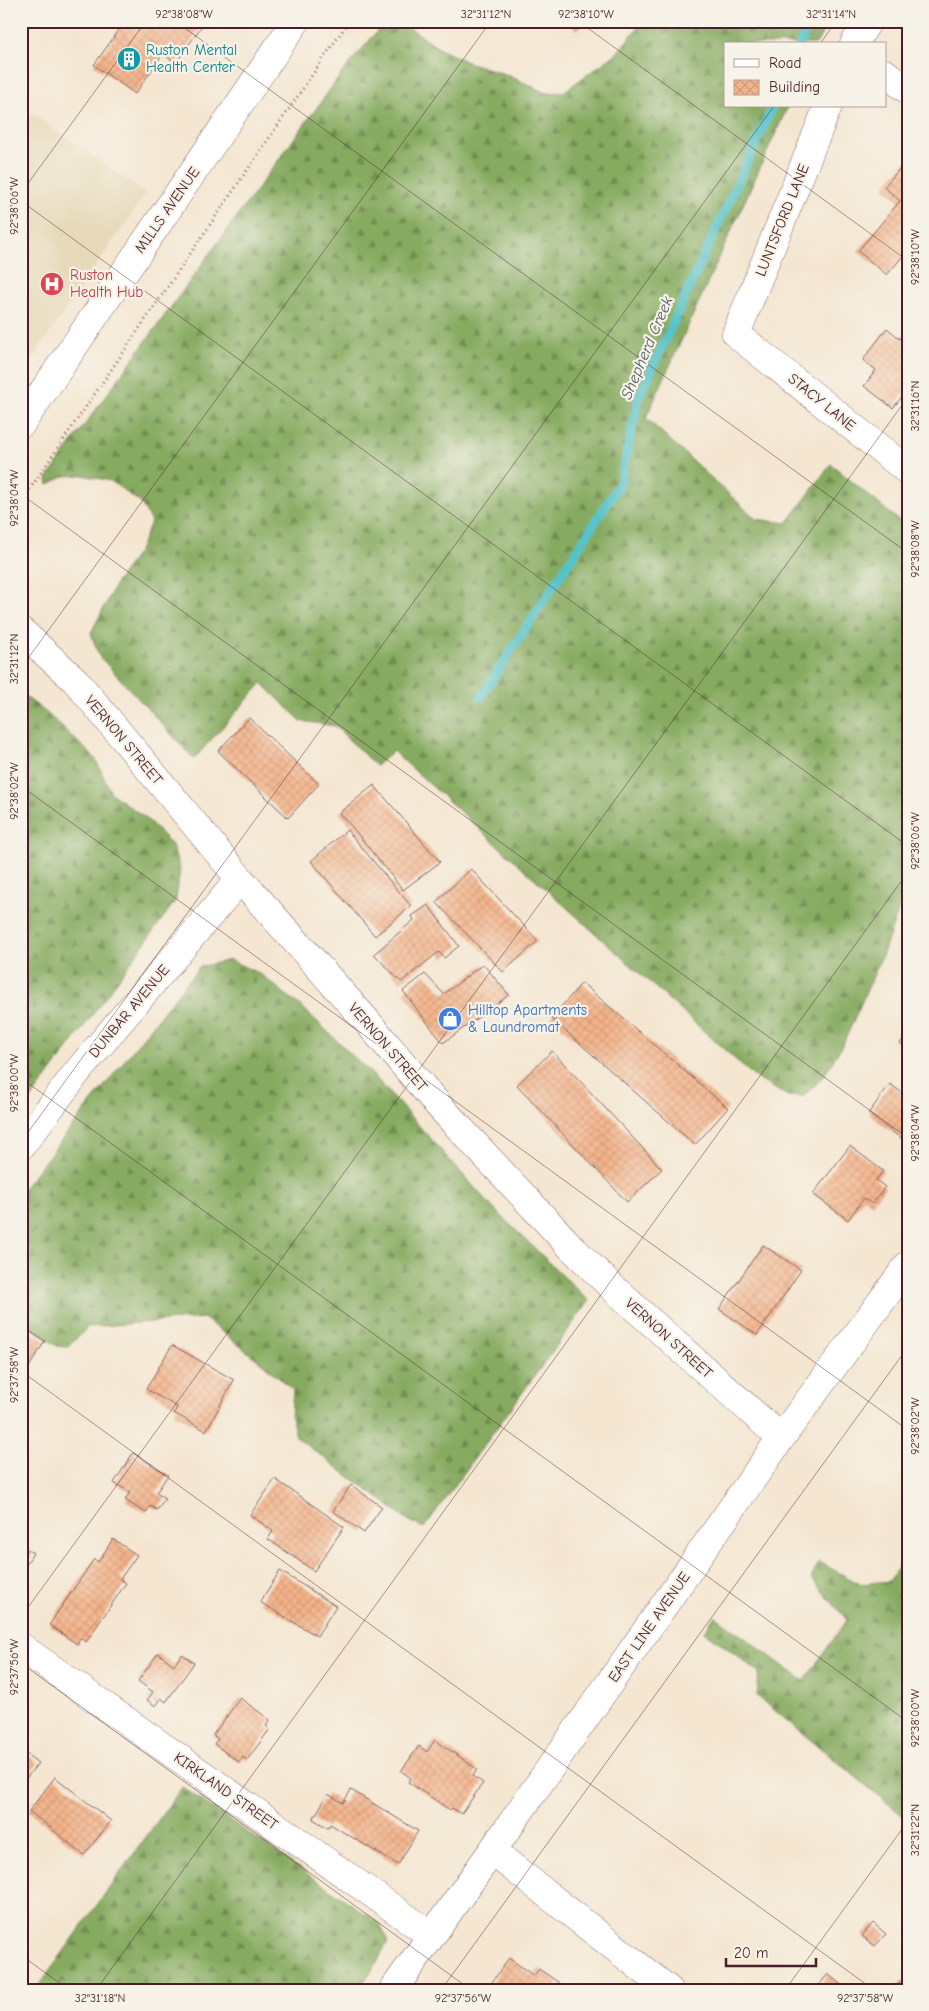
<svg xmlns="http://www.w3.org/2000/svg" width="929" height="2011" font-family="'Comic Neue',sans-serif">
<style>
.built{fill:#e7daba}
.forest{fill:url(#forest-firs);stroke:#686546}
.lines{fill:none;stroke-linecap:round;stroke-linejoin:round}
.stream{stroke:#55c3ca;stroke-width:9}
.building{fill:url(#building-cross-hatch)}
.minor-casing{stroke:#866565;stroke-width:29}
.tertiary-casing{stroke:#866565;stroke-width:29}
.path{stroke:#866565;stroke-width:3;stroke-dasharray:1 4;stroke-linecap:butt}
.minor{stroke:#fff;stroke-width:28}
.tertiary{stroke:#fff;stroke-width:28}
.ticks{fill:none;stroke:#4a1f2b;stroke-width:1;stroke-opacity:0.45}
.labels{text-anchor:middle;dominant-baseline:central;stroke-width:4.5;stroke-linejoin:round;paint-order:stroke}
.culture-label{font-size:15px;fill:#0d838f;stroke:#f7f3e8;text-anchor:start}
.street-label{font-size:15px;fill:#4a1f2b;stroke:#f7f3e8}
.health-label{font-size:15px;fill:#be3a42;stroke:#f7f3e8;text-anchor:start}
.shop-label{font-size:15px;fill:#366cbe;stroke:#f7f3e8;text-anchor:start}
.water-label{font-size:16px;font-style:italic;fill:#4e5863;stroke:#f7f3e8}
.neatline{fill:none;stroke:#4a1f2b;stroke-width:2}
.ticks-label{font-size:12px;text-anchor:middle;fill:#4a1f2b}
</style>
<defs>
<pattern id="forest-firs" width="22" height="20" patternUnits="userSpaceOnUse" patternTransform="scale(1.25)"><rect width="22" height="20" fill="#86ab61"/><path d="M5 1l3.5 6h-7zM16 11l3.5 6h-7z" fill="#708b50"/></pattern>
<pattern id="building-cross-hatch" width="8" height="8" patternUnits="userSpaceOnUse" patternTransform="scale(1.25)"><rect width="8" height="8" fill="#f4b48b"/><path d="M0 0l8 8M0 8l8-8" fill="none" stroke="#d39a78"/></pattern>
</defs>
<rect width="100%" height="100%" fill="#f7f3e8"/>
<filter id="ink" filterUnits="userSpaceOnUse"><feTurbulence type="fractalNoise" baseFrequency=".02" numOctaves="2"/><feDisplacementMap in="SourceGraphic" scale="10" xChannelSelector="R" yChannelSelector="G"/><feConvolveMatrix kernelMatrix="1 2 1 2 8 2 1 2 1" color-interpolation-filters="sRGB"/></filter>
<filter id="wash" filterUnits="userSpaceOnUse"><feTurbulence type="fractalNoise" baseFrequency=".0096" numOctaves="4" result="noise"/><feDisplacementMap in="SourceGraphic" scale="20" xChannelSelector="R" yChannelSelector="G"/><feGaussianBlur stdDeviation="1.12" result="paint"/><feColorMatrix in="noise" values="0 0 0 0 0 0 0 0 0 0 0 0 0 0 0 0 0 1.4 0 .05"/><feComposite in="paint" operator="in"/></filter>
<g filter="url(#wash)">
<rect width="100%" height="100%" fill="#f4e6d1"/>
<path class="built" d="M21 106 146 193 21 375Z"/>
<path class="forest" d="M391 21H400L440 49 470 63 508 75 546 93 563 92 616 54 643 21H829L816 44H725V106H788L646 418 756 519 787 523 831 464 908 528V898L898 911 882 956 844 1042 824 1076 804 1096H788L757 1079 393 751 376 766 335 726 301 721 262 683 194 759 99 656 91 633 116 583 139 551 151 522 141 503 111 481 82 475 64 476 48 485 47 479 78 434 345 69 380 28Z
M21 693 49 715 95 758 111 793 147 819 172 845 180 869 176 900 21 1113Z
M230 960 260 974 303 1008 374 1076 492 1207 589 1301 424 1528 412 1523 296 1437 291 1416 293 1390 263 1364 204 1318 88 1327 68 1347 57 1346 21 1320V1191L199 967Z
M908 1554V1820L757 1696 759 1672 704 1631 715 1616 804 1681 847 1620 811 1578 819 1562 860 1584 889 1581Z
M182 1787 380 1924 388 1941 376 1964 358 1990H36Z"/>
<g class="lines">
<path class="stream" d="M800 44 810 21
M481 697 620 484 639 397 773 106"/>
</g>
<g id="blocks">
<path class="building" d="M125 21H205L176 63 163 54 135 94 94 65Z
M565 21H584L578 30Z
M908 159V250L887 275 858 251 900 201 884 187Z
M887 328 900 339 908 330V389L893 408 864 386 876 370 863 360Z
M249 718 319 784 288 818 218 751Z
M374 785 440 862 403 890 352 827 339 813Z
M347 830 411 906 375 936 311 861Z
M471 869 538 941 503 972 436 902Z
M428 905 459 946 444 958 439 952 401 982 374 954 414 920 412 916Z
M483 964 509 995 443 1043 403 991 425 974 444 994Z
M582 983 728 1108 695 1145 551 1018Z
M908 1034V1050L900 1043Z
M552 1051 662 1169 627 1202 517 1085Z
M890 1084 908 1097V1138L905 1141 868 1114Z
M850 1146 883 1171 876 1180 885 1187 872 1204 864 1198 848 1220 813 1194Z
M763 1245 801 1270 757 1335 719 1309Z
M21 1326 45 1341 21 1380Z
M172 1345 234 1380 206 1431 174 1413 177 1407 146 1389Z
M133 1453 168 1475 156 1493 165 1498 157 1510 150 1506 146 1513 125 1500 130 1492 114 1483Z
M275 1479 344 1527 314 1571 268 1539 273 1531 250 1515Z
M351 1485 382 1507 364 1533 333 1511Z
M113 1539 137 1555 120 1579 126 1583 86 1642 80 1638 77 1644 49 1625 94 1559 98 1562Z
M21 1546 33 1553 21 1573Z
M280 1571 336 1606 317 1636 260 1602Z
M158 1653 174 1665 182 1654 194 1663 166 1702 161 1698 156 1706 147 1700 153 1692 138 1681Z
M240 1698 270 1720 266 1726 270 1729 247 1760 243 1757 239 1762 214 1744 218 1739 213 1735Z
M435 1740 477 1769 473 1776 483 1783 461 1814 452 1808 450 1810 408 1782 411 1778 401 1771 419 1746 427 1752Z
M21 1750 38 1763 21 1785Z
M55 1777 111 1821 84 1855 29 1811Z
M351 1790 418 1831 398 1865 330 1824 328 1828 313 1819 328 1794 343 1803Z
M873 1923 886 1934 875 1946 862 1936Z
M509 1958 534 1976 539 1969 559 1983 555 1988 558 1990H490L488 1988Z
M828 1974 847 1990H815Z
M902 1980 908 1985V1990H894Z"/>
</g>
</g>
<g filter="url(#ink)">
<use href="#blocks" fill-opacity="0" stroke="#866565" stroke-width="1"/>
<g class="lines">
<g class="minor-casing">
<path id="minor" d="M854 44 868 21
M885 73 908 90
M828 106 736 334 908 471
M21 631 76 681 240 879 364 1018 440 1107 571 1247 614 1289 781 1438
M21 1146 78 1071 240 879
M21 1647 431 1935
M492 1851 669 1990
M393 1990 492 1851 781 1438 908 1265"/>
</g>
<g class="tertiary-casing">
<path id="tertiary" d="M21 424 296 21"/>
</g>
<path class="path" d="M21 502 349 21"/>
<use href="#minor" class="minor"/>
<use href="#tertiary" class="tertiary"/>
</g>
</g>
<path class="ticks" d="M175 21 908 553M578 21 908 261M820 44 836 21M21 193 146 21M21 201 908 846M21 494 908 1138M21 668 491 21M21 786 908 1430M21 1078 908 1722M21 1142 774 106M21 1371 874 1990M21 1617 908 397M21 1663 471 1990M21 1955 69 1990M96 1990 908 872M441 1990 908 1347M785 1990 908 1821"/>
<defs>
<g id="building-disc" transform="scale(1.25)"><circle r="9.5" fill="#0f9aa8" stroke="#f7f3e8"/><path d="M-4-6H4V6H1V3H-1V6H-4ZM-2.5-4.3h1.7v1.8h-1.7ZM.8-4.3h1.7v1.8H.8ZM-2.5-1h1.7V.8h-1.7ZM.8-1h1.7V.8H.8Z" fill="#fff"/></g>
<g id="hospital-disc" transform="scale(1.25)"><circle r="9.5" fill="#e0444e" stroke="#f7f3e8"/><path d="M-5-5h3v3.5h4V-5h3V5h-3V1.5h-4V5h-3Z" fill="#fff"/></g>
<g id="shop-disc" transform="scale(1.25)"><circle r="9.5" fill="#3f7fe0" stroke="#f7f3e8"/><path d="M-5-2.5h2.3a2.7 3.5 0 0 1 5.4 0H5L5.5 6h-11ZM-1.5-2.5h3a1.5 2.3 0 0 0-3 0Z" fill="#fff"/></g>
</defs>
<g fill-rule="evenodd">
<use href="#building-disc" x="129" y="59"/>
<use href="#hospital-disc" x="52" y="284"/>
<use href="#shop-disc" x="450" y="1019"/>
</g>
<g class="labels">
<g class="culture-label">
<text x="146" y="50">Ruston Mental<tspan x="146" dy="17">Health Center</tspan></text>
</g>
<g class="street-label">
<text transform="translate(167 210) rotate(-55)">MILLS AVENUE</text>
<text transform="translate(782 220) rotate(-68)">LUNTSFORD LANE</text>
<text transform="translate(822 402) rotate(39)">STACY LANE</text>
<text transform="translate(124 740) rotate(50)">VERNON STREET</text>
<text transform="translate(129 1011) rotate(-50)">DUNBAR AVENUE</text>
<text transform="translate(388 1047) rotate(49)">VERNON STREET</text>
<text transform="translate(669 1338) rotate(42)">VERNON STREET</text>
<text transform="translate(649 1627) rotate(-55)">EAST LINE AVENUE</text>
<text transform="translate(226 1791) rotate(35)">KIRKLAND STREET</text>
</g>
<g class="health-label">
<text x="70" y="275">Ruston<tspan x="70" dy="17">Health Hub</tspan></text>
</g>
<g class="shop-label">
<text x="468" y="1010">Hilltop Apartments<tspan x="468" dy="17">&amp; Laundromat</tspan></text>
</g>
<g class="water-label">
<text transform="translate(647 348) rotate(-67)">Shepherd Creek</text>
</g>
</g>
<rect width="929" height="2011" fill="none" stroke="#f7f3e8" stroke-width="55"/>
<rect x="724" y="42" width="162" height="65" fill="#f7f3e8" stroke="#b29e9c"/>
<rect x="734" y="59" width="25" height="8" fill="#ffffff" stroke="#b29e9c"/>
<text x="769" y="68" font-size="15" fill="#4a1f2b">Road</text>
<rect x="734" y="80" width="25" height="15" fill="url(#building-cross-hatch)" stroke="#b29e9c"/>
<text x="769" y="92" font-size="15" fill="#4a1f2b">Building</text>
<path d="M726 1958v8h90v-8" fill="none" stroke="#4a1f2b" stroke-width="2.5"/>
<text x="734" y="1958" font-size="15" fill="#4a1f2b" stroke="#f7f3e8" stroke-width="4" paint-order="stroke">20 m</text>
<rect x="28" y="28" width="874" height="1956" class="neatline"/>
<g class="ticks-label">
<text x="184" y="18">92°38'08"W</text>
<text x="486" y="18">32°31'12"N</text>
<text x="586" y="18">92°38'10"W</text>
<text x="831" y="18">32°31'14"N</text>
<text transform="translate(14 206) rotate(-90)" y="4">92°38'06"W</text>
<text transform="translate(915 257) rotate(-90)" y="4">92°38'10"W</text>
<text transform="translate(915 406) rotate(-90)" y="4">32°31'16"N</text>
<text transform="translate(14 498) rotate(-90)" y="4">92°38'04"W</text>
<text transform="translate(915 549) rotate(-90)" y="4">92°38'08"W</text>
<text transform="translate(14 659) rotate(-90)" y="4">32°31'12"N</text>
<text transform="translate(14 791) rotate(-90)" y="4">92°38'02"W</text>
<text transform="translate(915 841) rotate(-90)" y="4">92°38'06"W</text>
<text transform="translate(14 1083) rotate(-90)" y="4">92°38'00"W</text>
<text transform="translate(915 1133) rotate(-90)" y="4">92°38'04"W</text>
<text transform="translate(14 1375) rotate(-90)" y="4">92°37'58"W</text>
<text transform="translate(915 1426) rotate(-90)" y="4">92°38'02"W</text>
<text transform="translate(14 1667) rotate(-90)" y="4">92°37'56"W</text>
<text transform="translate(915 1718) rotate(-90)" y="4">92°38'00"W</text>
<text transform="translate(915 1830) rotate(-90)" y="4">32°31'22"N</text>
<text x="100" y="2002">32°31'18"N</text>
<text x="463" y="2002">92°37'56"W</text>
<text x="865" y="2002">92°37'58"W</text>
</g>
</svg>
